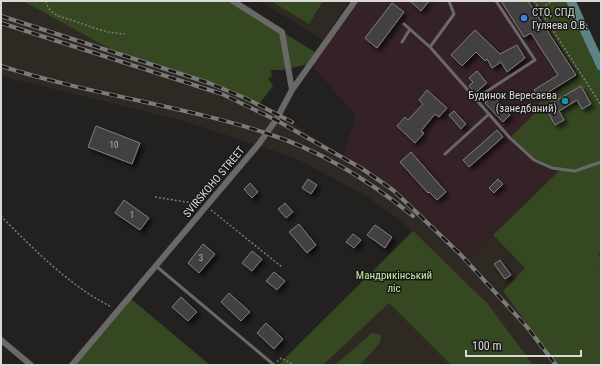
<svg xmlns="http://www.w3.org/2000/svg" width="602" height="366" font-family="'Roboto Condensed',sans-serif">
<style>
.built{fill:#2f2924}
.industrial{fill:#352226}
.green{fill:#364822}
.building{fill:#434140;stroke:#817e7d;filter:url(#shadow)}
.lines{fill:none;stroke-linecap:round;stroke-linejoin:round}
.path{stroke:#7d7c7a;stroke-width:1.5;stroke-dasharray:2 2;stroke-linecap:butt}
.lane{stroke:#6b6967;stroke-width:3}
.street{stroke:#6b6967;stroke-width:6}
.secondary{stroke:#5e8384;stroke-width:9}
.rail-casing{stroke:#7c7b79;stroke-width:4}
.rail{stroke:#191716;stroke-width:2.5;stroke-dasharray:8;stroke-linecap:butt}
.shop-dot{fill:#3f7fe0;stroke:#191716;stroke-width:1.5}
.culture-dot{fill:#0f9aa8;stroke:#191716;stroke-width:1.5}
.labels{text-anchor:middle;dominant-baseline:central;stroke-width:3;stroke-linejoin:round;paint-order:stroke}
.number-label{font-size:9px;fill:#b4b3b2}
.poi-label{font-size:11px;fill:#dad9d8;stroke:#191716;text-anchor:start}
.street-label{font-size:11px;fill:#dad9d8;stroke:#191716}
.park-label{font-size:11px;fill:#c6eaa4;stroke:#191716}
</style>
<defs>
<filter id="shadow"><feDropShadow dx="3.5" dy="3.5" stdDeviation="2" flood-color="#0009"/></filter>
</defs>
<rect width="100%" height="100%" fill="#22211f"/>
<path class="built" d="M1 1H23L112 50 192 77 259 104 278 114 369 173 413 204 469 258 493 235 525 268 503 291 557 365H533L488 304 400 220 363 194 295 158 184 121 1 76Z
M260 1H349L323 40Z
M389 303 451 365H323Z"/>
<path class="industrial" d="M355 1H531L579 76 538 103 560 170 469 258 413 204 343 156 356 116 311 64Z"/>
<path class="green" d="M23 1H233L318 54 308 64 283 70H271L272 77 268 78 273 86 259 104 192 77 112 50Z
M271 1H323L309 24Z
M531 1H571L601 66V252L599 253C602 261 598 268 601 275V365H557L503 291 525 268 493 235 560 170 534 160 510 138 540 108 538 103 579 76Z
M413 231 488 304 533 365H451L389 303 323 365H278Z
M130 298 210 365H72Z
M372 333 381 335 380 343 360 365H335Z"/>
<path class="building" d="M410 1H429L421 11Z
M501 1H528L576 75 539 98 534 90 558 75 531 33 524 37Z
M392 3 404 12 377 48 365 38Z
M475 30 500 54 517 45 525 58 507 72 501 62 492 68 487 59 485 61 476 52 462 66 451 55Z
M477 71 487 83 475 93 469 86 473 82 469 78Z
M581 86 591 104 582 109 577 100 559 111 564 120 555 125 545 107Z
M427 90 447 108 439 117 435 114 421 131 424 133 415 143 397 126 405 117 408 120 423 104 419 100Z
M493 96 510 115 503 122 485 103Z
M454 111 466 124 461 129 449 115Z
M96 126 140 143 132 164 88 147Z
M497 130 503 137 469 167 463 160Z
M411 152 446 192 437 200 429 192 428 193 400 162Z
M308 179 317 185 311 194 302 188Z
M498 179 503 184 494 193 489 188Z
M250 183 258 192 252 198 244 189Z
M124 200 149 218 140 230 115 213Z
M285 203 293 212 286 218 278 209Z
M299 224 316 245 307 253 289 232Z
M375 225 392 237 385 248 367 235Z
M353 234 361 240 354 248 346 242Z
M203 244 215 254 199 273 188 263Z
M252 251 262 259 252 271 242 263Z
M500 260 511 275 505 279 494 264Z
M274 272 285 281 277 290 266 281Z
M229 293 250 312 241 321 221 302Z
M181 297 197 312 188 321 172 307Z
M266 323 283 339 274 349 257 333Z"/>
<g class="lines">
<path class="path" d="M46 1C49 17 65 17 77 22 94 28 106 33 125 34
M534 1 601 105
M539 10 552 1
M155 197 199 204
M211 210 282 267
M1 216C31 247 73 289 112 307
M277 362 281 358 294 365"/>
<path class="lane" d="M449 1 454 14 430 47 510 138 534 160 552 168 575 171 601 162
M404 24 430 47
M402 42 410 29
M475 99 535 60 496 1
M445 154 489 114
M156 266 274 365"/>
<path class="street" d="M233 1 282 32 292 90
M1 340 31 365
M72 365 258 145 276 120 292 90 355 1"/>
<path class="secondary" d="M571 1 601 66"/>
<g class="rail-casing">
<path id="rail" d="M1 16 209 83 245 98 292 122
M1 23 222 94 276 120 361 168 393 190 460 254 527 327 556 365
M1 66C88 94 179 105 266 133 319 150 370 181 413 216"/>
</g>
<use href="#rail" class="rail"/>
</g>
<circle class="shop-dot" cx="524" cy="18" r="4"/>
<circle class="culture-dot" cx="565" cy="101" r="4"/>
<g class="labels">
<g class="number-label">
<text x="114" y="145">10</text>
<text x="132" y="215">1</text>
<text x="201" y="258">3</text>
</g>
<g class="poi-label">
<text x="532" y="12">СТО, СПД<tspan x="532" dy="13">Гуляева О.В.</tspan></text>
<text x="557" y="95" text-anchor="end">Будинок Вересаєва<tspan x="557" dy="13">(занедбаний)</tspan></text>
</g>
<g class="street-label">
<text transform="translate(214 182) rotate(-50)">SVIRSKOHO STREET</text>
</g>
<g class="park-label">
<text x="394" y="275">Мандрикінський<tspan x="394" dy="13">ліс</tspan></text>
</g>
</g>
<rect width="602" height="366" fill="none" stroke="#dad9d8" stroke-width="4"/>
<path d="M466 350v6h115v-6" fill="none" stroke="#dad9d8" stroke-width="2"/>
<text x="472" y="350" font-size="12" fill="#dad9d8" stroke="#191716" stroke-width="3" paint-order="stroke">100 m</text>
</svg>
